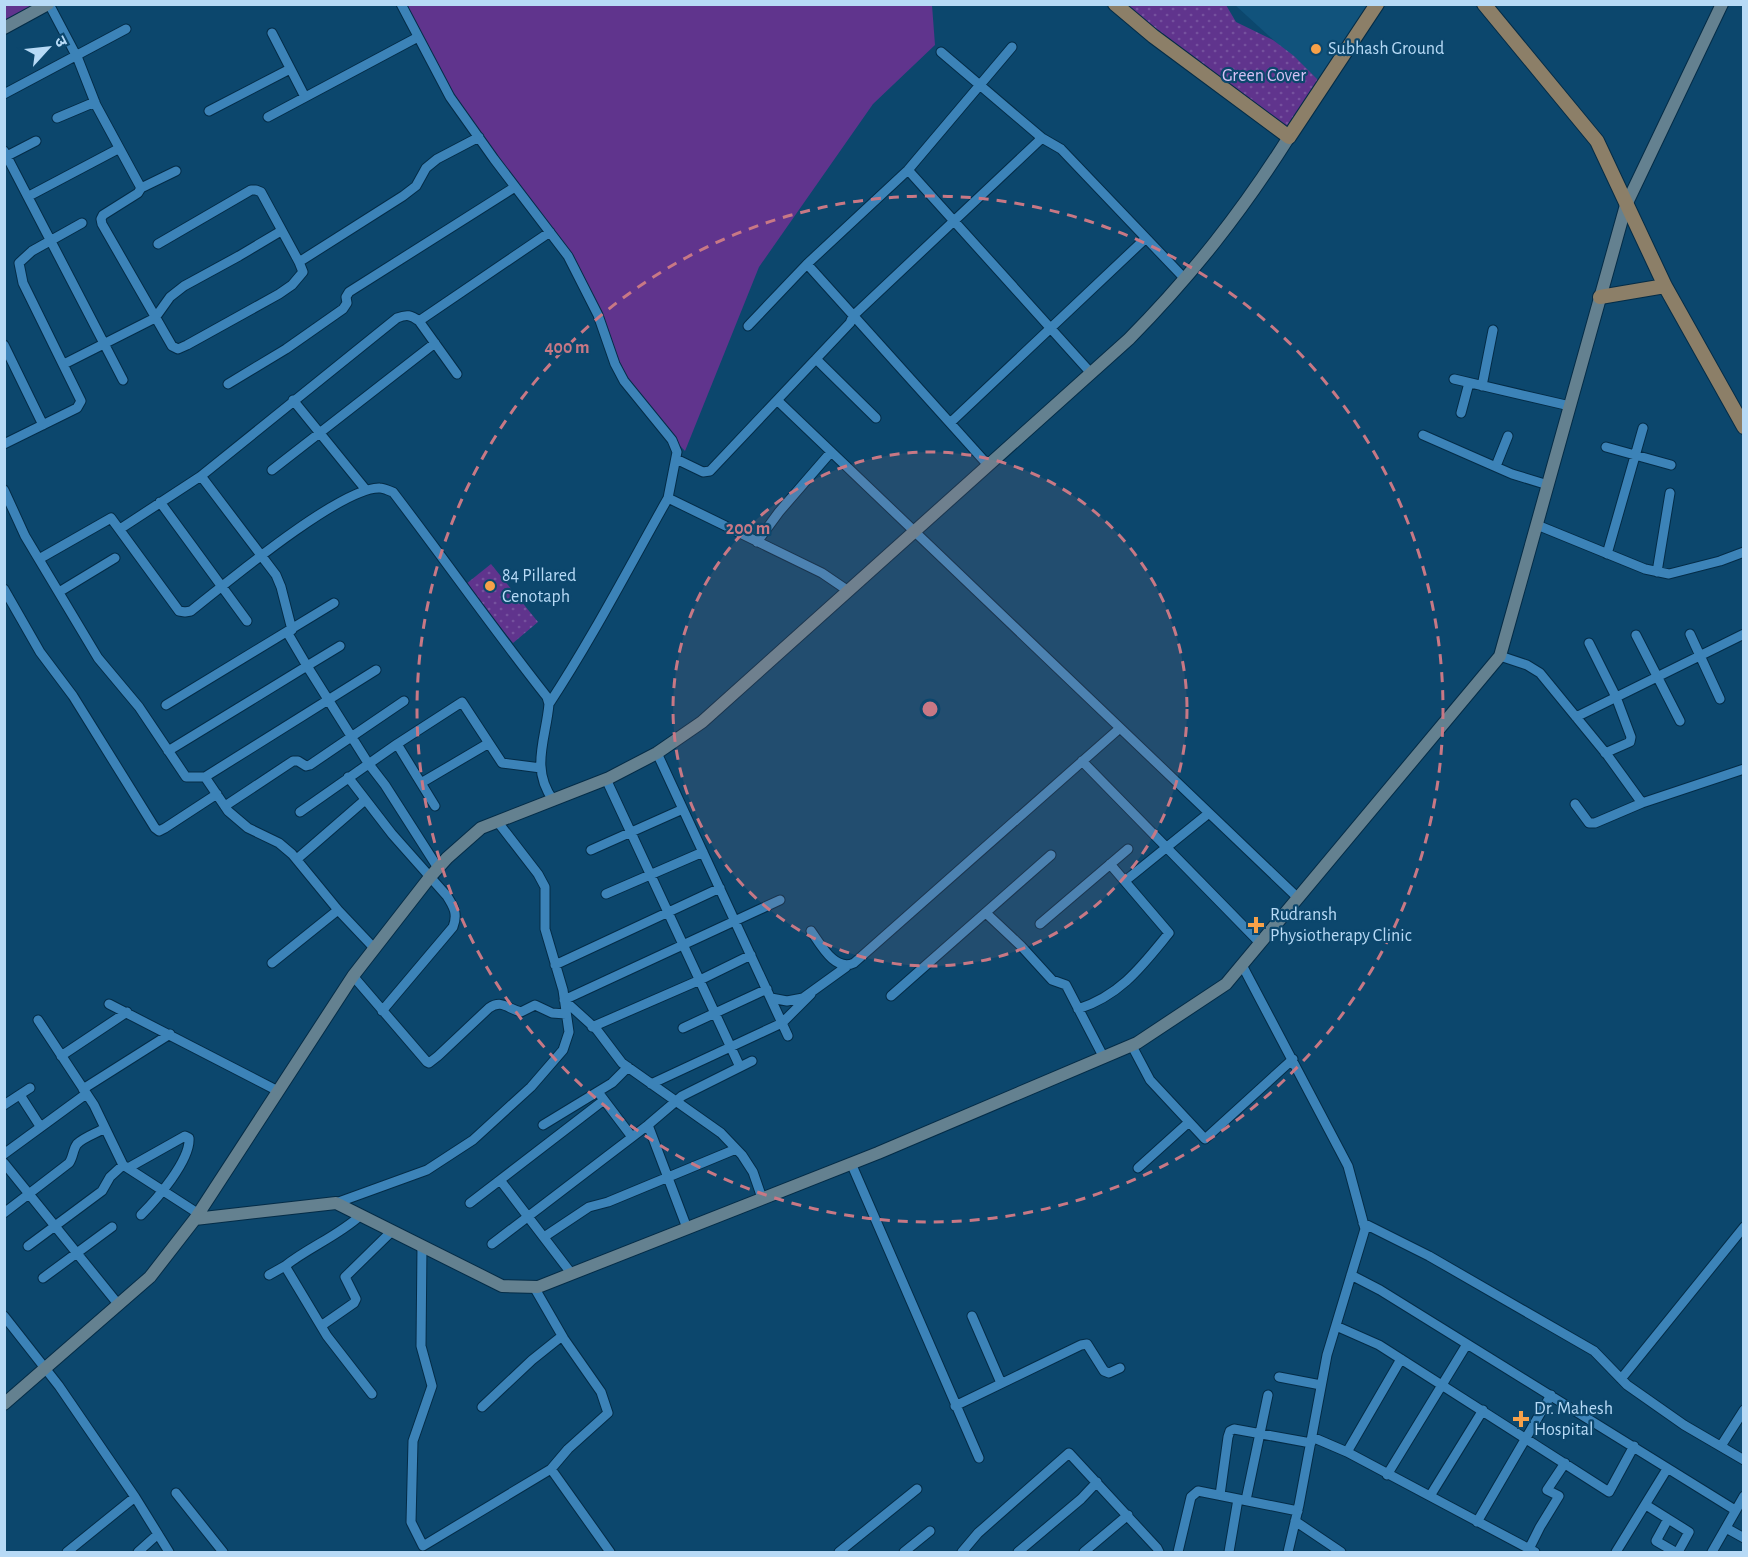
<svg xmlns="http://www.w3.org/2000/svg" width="1748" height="1557" font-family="'Alegreya Sans','Noto Sans Devanagari',sans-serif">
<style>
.built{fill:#11537c}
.grass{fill:#60348d}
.garden{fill:url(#garden-dots)}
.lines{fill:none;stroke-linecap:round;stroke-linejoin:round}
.street-casing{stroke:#042c47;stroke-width:11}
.secondary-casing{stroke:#042c47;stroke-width:14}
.primary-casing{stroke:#042c47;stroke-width:16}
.street{stroke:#3c83b8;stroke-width:9}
.secondary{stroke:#648190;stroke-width:12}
.primary{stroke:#8c7f68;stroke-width:14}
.ring{fill:none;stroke:#c87885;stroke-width:3;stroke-dasharray:10 8}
.poi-dot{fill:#f7a149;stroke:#0c476d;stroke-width:2}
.labels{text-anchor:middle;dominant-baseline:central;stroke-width:4.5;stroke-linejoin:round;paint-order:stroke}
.poi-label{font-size:18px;fill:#b7daf6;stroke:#0c476d;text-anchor:start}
.park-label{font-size:18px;fill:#d6c1f4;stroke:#0c476d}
.centre{fill:#c87885;stroke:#0c476d;stroke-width:3}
.ring-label{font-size:18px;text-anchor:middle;font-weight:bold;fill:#c87885;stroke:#0c476d;stroke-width:4.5;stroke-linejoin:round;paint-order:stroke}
</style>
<defs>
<pattern id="garden-dots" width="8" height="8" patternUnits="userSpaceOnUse" patternTransform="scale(1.5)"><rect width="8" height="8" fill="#60348d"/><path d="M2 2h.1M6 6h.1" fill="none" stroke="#75519e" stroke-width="1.8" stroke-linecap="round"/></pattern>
</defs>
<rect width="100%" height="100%" fill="#0c476d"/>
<path class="built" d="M1235 5H1377L1324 86Z"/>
<path class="grass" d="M5 5H48L5 28Z
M404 5H932L935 45 873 104 759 267 685 451 649 414 618 371 596 304 485 146 439 75Z"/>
<path class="garden" d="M1119 5H1226L1236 22 1273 40 1294 56 1324 86 1289 137Z
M491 564 538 622 513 643 466 584Z"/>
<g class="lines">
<g class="street-casing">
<path id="street" d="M49 4 78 59 96 105 141 188 138 193 103 215 101 219 102 224 172 346 178 349 187 345 279 294 292 285 303 272 299 262 261 192 256 190H251L158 244
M401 4 450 97 494 159 568 256 598 315 615 364 624 381 672 440 677 452 668 498 822 573 847 590
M272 33 305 97
M941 52 1042 138 1061 149 1185 279
M4 94 126 29
M209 111 290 69
M268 117 418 37
M57 118 95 102
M4 151 123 380
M7 156 36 141
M908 170 1090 372
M141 188 176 171
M29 196 118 149
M299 262 403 196 416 186 426 168 437 159 479 137
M807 264 987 464
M419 321 550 232
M748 326 807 264 908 170 1012 47
M4 345 43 425
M816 359 876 418
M64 364 155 318 170 297 184 286 239 256 281 231
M1454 379 1570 406
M228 384 286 349 343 309 347 303 346 297 349 292 515 187
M1482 386 1493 330
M293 400 366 490
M777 400 1298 898
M1461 413 1469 383
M950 423 1146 238
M1423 435 1512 474 1548 485
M4 444 77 408 81 401 23 283 19 263 32 251 82 223
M1606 447 1671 465
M676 459 703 472 710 471 850 323 853 316 1042 138
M1496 466 1508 436
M272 470 435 343
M201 476 276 575 281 587 292 630
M4 490 25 536 98 658 139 707 186 777H205L376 670
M160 502 247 621
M1537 525 1645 569 1669 574 1720 561 1744 552
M120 529 201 476 397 318C407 314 411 315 419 321L457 374
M757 542 779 512 831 452
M1607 554 1643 428
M39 559 111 518 179 611 185 612 191 611C225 584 342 486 380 488 384 488 389 491 393 492 445 560 494 630 547 697L549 704C546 739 530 768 553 800
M1657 572 1670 493
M4 589 40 652 73 696 155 828 159 831 165 828 217 794
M59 592 115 558
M287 632 307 666 340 646
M1690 634 1720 699
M1636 635 1680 721
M1589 643 1616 697 1631 737 1630 742 1605 753
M1500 656 1527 665 1540 673 1608 756 1642 803 1744 769
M549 704C593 637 629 567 668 498
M166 705 334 603
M1576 717 1744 634
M397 744 435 806
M168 751 307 666 368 763 385 785 438 868
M657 753 788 1036
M1082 761 1260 943
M205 777 228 811 248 828 279 843 292 854 338 910 374 948
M348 777 392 834 447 896C454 907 458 914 453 927L382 1011
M606 779 740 1067
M421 783 489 743
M1575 804 1589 823H1595L1642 803
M225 806 293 761H298L306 766 310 765 404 701
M300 812 397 744 462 702 502 763 541 768
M591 850 683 809
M297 859 365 800
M1125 881 1209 813
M606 894 703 852
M986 913 1021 946 1052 980 1066 985 1104 1058
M1040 924 1128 849
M811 931C821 945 835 972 854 963L1120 728
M272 963 338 910
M555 965 720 888
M1242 965 1348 1166 1365 1229 1327 1355 1299 1505 1288 1552
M353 976 427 1062 429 1063 438 1056 489 1008C502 999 508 1009 521 1012L535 1005 552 1013 566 1014
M891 996 1051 855
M771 998 787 1001 803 998 846 967
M109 1004 278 1091
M1078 1009C1121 995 1142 966 1169 933L1110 864
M38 1020 94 1105 123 1165 199 1214
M592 1027 700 980 751 955
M683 1028 767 989
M1132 1046 1150 1080 1205 1139 1293 1059
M61 1056 127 1012
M651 1084 782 1023 811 994
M83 1089 170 1034
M20 1095 40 1126
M601 1096 632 1137
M4 1105 30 1088
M543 1125 612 1083 628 1067
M648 1125 687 1228
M4 1154 86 1094
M4 1163 118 1304
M851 1163 979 1458
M128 1168 185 1136 189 1138C191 1160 156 1200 141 1215
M1138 1168 1189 1122
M762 1198 753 1172 742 1155 721 1133 622 1063 597 1030 564 1000 780 900
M336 1203 427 1170 473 1140 531 1087 563 1050 569 1032 563 990 545 929V887L538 874 497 821
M470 1203 500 1180
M4 1213 69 1163C73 1158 73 1149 77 1144 84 1137 97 1133 105 1128
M361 1215C338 1236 309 1247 285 1266L327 1336 372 1394
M1363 1223 1429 1256 1594 1351 1627 1385 1684 1425 1744 1460
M544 1237 589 1207 608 1202 736 1149
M492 1244 648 1125 682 1096 752 1061
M28 1246 102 1191 110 1177 123 1165
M422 1246 421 1346 432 1386 413 1441 411 1522 423 1546 551 1469 568 1449 608 1413 601 1392 564 1339 534 1287
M571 1273 500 1180 604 1100
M269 1275 285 1266
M1351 1275 1380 1290 1735 1510
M43 1278 112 1227
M4 1316 59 1386 135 1497 169 1552
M972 1316 1001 1383
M321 1326 354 1303 356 1299 345 1277 392 1231
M1336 1326 1379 1345 1609 1492 1634 1446
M1279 1377 1321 1385
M1621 1379 1744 1227
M955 1406 1081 1345 1087 1344 1104 1371 1109 1373 1120 1368
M482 1407 532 1360 562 1336
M1312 1437 1347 1452 1535 1552
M1721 1446 1744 1410
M1347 1452 1401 1359
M551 1469 610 1552
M1387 1475 1467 1344
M176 1493 223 1552
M1220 1495 1228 1437 1230 1431 1234 1429 1311 1443
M1430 1496 1483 1410
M1246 1500 1268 1395
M1646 1505 1689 1532 1678 1552
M1668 1519 1656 1541 1675 1552
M1295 1521 1341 1552
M1477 1522 1551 1395
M1726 1528 1744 1538
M1529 1549 1540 1527 1559 1496 1547 1490 1565 1463
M67 1552 135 1497
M138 1552 158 1534
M839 1552 917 1489
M904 1552 930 1531
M962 1552 978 1533 1069 1453 1157 1548 1159 1552
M1018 1552 1081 1499 1097 1482
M1084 1552 1128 1515
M1178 1552 1191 1497 1198 1491 1238 1499
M1229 1552 1238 1499 1298 1511
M1616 1552 1667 1469
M1712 1552 1744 1496"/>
</g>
<g class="secondary-casing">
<path id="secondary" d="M4 28 48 4
M195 1219 336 1203 502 1286 538 1287 878 1153 1137 1043 1226 984 1500 656 1626 205 1722 4
M4 1404 150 1277 195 1219 353 976 430 877 447 858 481 828 609 778 657 753 702 722 1129 339C1192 275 1241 213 1289 137"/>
</g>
<g class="primary-casing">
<path id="primary" d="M1115 4 1153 36 1289 137 1377 4
M1484 4 1597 141 1665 286 1744 427
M1600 297 1665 286"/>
</g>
<use href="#street" class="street"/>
<use href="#secondary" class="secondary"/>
<use href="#primary" class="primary"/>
</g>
<circle cx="930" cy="709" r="257" fill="#c87885" fill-opacity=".12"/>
<g class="ring">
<circle cx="930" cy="709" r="257"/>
<circle cx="930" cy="709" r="513"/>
</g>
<g class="poi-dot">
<circle cx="1316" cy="49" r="6"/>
<circle cx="490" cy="586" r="6"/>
<path d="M1253 916h6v6h6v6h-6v6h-6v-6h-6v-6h6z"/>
<path d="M1518 1410h6v6h6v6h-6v6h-6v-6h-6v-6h6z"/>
</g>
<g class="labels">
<g class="poi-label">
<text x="1328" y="49">Subhash Ground</text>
<text x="502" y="576">84 Pillared<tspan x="502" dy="21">Cenotaph</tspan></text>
<text x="1270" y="915">Rudransh<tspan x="1270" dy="21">Physiotherapy Clinic</tspan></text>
<text x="1534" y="1409">Dr. Mahesh<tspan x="1534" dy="21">Hospital</tspan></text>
</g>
<g class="park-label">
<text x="1264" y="76">Green Cover</text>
</g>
</g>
<circle cx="930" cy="709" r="9" class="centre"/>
<g class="ring-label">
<text x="567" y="353">400 m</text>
<text x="748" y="534">200 m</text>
</g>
<rect width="1748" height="1557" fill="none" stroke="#b7daf6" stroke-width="12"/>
<g transform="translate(48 48) rotate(63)" stroke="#0c476d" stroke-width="4.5" paint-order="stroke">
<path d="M0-4.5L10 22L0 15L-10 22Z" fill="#b7daf6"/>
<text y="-9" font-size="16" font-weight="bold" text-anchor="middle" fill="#b7daf6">उ</text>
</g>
</svg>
